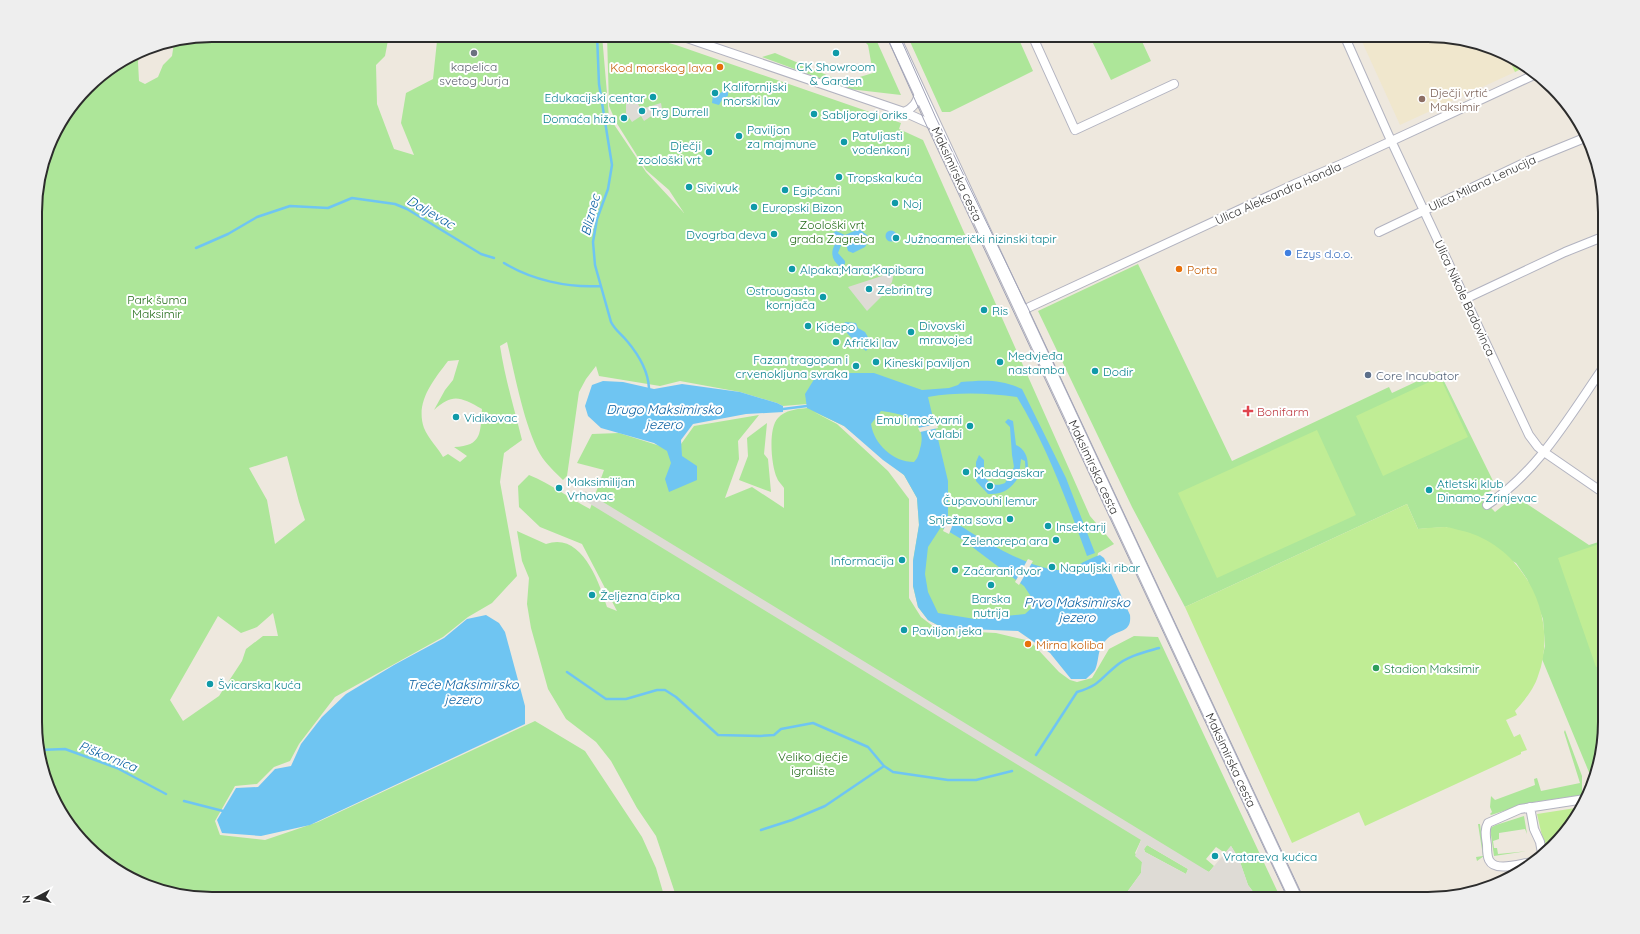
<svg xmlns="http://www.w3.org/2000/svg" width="1640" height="934" font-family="Quicksand,sans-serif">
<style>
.education{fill:#f0e7cd}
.green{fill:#ade699;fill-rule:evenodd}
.pitch{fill:#c0ed95}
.plaza{fill:#dedbd5;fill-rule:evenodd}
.water{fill:#6fc5f2;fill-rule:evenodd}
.pier{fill:#eee8de}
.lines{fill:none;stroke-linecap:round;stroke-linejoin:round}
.stream{stroke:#6fc5f2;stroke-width:2.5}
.minor-casing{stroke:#b2b3c0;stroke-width:10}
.secondary-casing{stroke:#b2b3c0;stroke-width:14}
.minor{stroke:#fff;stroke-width:8}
.secondary{stroke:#fff;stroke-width:12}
.tram{stroke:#a0a2b7;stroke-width:1}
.worship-dot{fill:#6b7280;stroke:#fff;stroke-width:1.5}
.culture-dot{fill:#0f9aa8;stroke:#fff;stroke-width:1.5}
.food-dot{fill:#e8710a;stroke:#fff;stroke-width:1.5}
.education-dot{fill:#8d6e63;stroke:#fff;stroke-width:1.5}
.shop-dot{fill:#3f7fe0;stroke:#fff;stroke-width:1.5}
.service-dot{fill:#5c6f8a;stroke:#fff;stroke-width:1.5}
.health-dot{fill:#e0444e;stroke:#fff;stroke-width:1.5}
.leisure-dot{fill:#2e9e5b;stroke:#fff;stroke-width:1.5}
.labels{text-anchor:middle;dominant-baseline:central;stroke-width:4;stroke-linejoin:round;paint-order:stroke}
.worship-label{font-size:12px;fill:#5b616d;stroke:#fff}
.culture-label{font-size:12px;fill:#0d838f;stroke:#fff;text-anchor:start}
.food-label{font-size:12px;fill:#c56008;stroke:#fff;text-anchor:start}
.education-label{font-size:12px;fill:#785e54;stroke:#fff;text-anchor:start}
.street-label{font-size:12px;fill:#2c2c2c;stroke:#fff}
.park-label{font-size:12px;fill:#236c19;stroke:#fff}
.shop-label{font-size:12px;fill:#366cbe;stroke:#fff;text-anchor:start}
.service-label{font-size:12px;fill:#4e5e75;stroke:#fff;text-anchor:start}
.health-label{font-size:12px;fill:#be3a42;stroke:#fff;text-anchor:start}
.leisure-label{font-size:12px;fill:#27864d;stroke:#fff;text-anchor:start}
.water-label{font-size:13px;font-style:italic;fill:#0a61a2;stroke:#fff}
.rim{fill:none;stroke:#2c2c2c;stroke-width:2}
</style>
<rect width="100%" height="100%" fill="#eee8de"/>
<path class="education" d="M1359 35H1428L1474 41 1507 55 1515 72 1400 125Z"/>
<path class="green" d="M212 35H389L385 56 376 65 377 104 394 149 414 155 401 123 406 93 433 79 437 41 425 35H602L609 117 646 172 684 213 669 190 646 170 616 122 609 106 607 35H640L676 45 887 118 901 123 899 129 923 140 1090 516 1114 544 1098 553 1097 559 1031 622 978 629 943 628 928 620 918 607 913 586V561L919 525 917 498 904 475 844 426 814 412 837 424 888 471 909 499V598L921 617 938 630 996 633 1030 641 1059 672 1070 680 1077 682 1092 678 1109 649 1134 636 1158 637 1281 899H1262L1254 893 1248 885 1239 859 1231 846 1225 853 1216 847 1206 859 1214 866 1209 872 1141 840 1135 853 1142 862 1141 873 1125 895 1121 898 677 899 656 836 637 808 611 761 596 742 566 719 548 689 531 628 527 604 529 578 522 561 517 531 546 544C581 531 599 581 607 607L617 611 582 544 540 527 519 507 518 486 529 475C551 484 569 498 590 509L604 470 577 463 592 434 619 433 676 451 694 426 759 415 738 441 739 459 725 498 752 487 784 508V488C782 485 778 481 777 478 771 465 768 428 778 418 785 410 797 409 807 408V404L783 406 777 403 740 392 680 381 660 386 599 376 596 366 586 379 579 392 567 476 563 480C555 472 546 464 540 454 524 425 515 375 507 342L500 346C505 378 514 408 522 440L504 453 500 482 517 576 492 603 468 617 443 637 335 697 299 744 290 761 274 767 257 784 235 786 215 821 220 835 265 840 318 822 535 721 585 751 642 837 656 868 665 899H212L166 893 124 875 65 821 36 745V189L53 134 95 79 140 51 138 62 139 81 145 84 158 77 163 65 172 56 174 43ZM459 360 453 380 445 390 434 410C453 393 460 397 482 409 480 432 483 446 454 447L467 456 460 462 448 454 443 457C438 448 428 438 424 428 415 402 433 381 448 361ZM287 456 299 502 305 520 275 544 267 500 249 468ZM273 613 278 636H263L246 649 242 661 219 696 183 721 170 700 218 616 241 633 257 627Z
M858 35H874L901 95 849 89 762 57 775 53 843 82 873 73 868 45Z
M907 35H1017L1033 71 950 112H942Z
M1089 35H1139L1151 61 1111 80Z
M1138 264 1232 461 1389 387 1392 393 1439 371 1496 487 1481 497 1495 512 1515 496 1589 545 1605 540V733L1591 777 1542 659 1545 646 1543 619 1527 579 1516 563 1446 527 1418 529 1407 504 1185 607 1132 507 1038 311Z
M767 423 764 454 768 459 771 492 739 480 748 456 747 438Z
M1565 730 1582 776V795L1528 803 1491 815 1490 814 1492 812 1490 807 1491 796 1495 800 1535 785 1534 779 1537 778 1541 791 1580 783 1564 732Z
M1524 816 1527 834 1525 829 1499 833V839L1493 841 1494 848H1497L1498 854 1528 851 1494 856 1490 828 1496 825Z
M1478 824H1480L1484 856 1477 861 1476 857 1483 856Z
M1147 845 1188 869 1186 874 1145 852 1144 849Z"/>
<path class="pitch" d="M1507 55 1516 59 1525 67 1515 72Z
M1440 377 1468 437 1383 476 1356 416Z
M1317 430 1356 515 1217 578 1178 493Z
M1407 504 1418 529C1427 528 1436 527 1445 527 1451 527 1457 530 1463 531 1523 546 1560 617 1538 676 1534 689 1524 701 1515 711L1517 715 1506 720 1514 737 1520 734 1527 750 1521 752V754L1365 826 1359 812 1292 843 1185 607Z
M1605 542V664L1596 667 1558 558Z
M1582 807 1581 810 1545 849 1537 814Z"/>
<path class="plaza" d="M661 103 662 109 644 121 641 116 632 122 626 113V104H638L641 109Z
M894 272 892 282 886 292 867 311 848 287Z
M585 491 1209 872 1231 846 1239 859 1248 885 1254 893 1262 899H1121L1125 895 1141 873 1142 862 1135 856 1141 840 582 499ZM1147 845 1188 869 1186 874 1145 852 1144 849Z"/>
<path class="water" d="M723 91 728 92V96L723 98 719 105 712 103 713 95H718Z
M859 229 867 235 868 242 865 247 853 253 848 251 846 244 842 243 838 253 845 261V264L840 267C832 260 830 253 835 244L833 233 836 231 845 235Z
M885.5 236a5.5 5.5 0 1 1 11 0a5.5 5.5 0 1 1-11 0Z
M845 322 856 323 858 328 865 332 872 344 866 351C859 345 847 335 843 327Z
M818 373H874L922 390 949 388 958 385 961 382C984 380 1001 379 1022 389L1066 478 1095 553 1087 556C1067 501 1047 447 1017 397 988 393 958 392 928 397L948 481V517C971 534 1032 571 1060 570 1075 569 1086 559 1100 555L1104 558 1130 615C1132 634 1117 629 1107 639 1096 650 1100 659 1095 670 1093 673 1089 676 1086 679H1071L1050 653 1018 631 943 628 928 620 918 607 913 586V561L919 525 917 498 904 475 883 460 844 426 807 408 805 394ZM881 411C902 414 926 418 921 445 919 452 919 457 914 462 893 462 874 444 871 424ZM941 527 963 540 1024 586 1036 604 1025 614 975 619 938 613 928 592 925 574 928 547Z
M603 381 623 382 654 389 682 384 740 392 777 403 783 406V412L746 414 693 424 681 440 682 456 697 466V480L669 492 665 479 671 463 667 451 654 443 601 428 588 416 585 406 592 385Z
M1008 419 1013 421 1016 445C1028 450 1030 465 1026 476L1018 478C1011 489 1002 495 988 494L976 481V462L979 455 984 460V477C991 484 996 487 1005 483L1014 467 1012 455 1010 427 1005 422ZM1021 459 1025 461C1025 466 1027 473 1022 476L1019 475Z
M486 615 499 623 505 632 525 706V724L310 825 261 836 222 833 217 820 236 788 258 787 275 769 291 766 301 744 322 717 346 694 394 665 444 638 467 619Z"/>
<path class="pier" d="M937 424 938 428 920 432 918 428Z
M949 517 955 519 949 534 943 531Z
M1028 559 1033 561 1019 585 1015 582Z"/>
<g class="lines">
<path class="stream" d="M597 35 599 84 612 165 608 189 597 219 593 242 595 265 611 322C615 330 621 334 627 341 638 354 648 370 649 388
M196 248 228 234 257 217 290 206 328 208 352 198 395 204 407 209 481 254 494 258
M504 263C532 280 568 288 600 286
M783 409 807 406
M567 672 606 699H626L657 690H665L676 697 718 735 760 736 774 735 781 729 813 723 868 747 884 766 893 772 948 780H976L1012 771
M39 750 65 749 117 768 166 794
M1036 755 1077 692C1100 685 1099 680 1116 666 1127 656 1145 652 1159 648
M184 801 223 811
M761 830 792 820 825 806 884 766"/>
<g class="minor-casing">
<path id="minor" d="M678 35 904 112 935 126
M1032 35 1075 130 1174 84
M1344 35 1388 134 1529 435 1538 447 1544 452 1605 494
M904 112C913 108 917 103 919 93
M1379 232 1528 161 1587 137
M1465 299 1565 252 1605 236
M1021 311 1297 183 1344 163 1534 75
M1487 505C1539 471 1570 415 1605 365
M1530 807 1534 829 1540 842 1542 853
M1533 862C1522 863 1495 873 1489 860 1487 856 1487 850 1487 845 1486 837 1484 830 1488 823L1520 809 1585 799"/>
</g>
<g class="secondary-casing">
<path id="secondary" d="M893 35 1296 899"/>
</g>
<use href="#minor" class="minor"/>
<use href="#secondary" class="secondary"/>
<path class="tram" d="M886 35 924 120 1288 899
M899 35 936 118 1028 308 1304 899"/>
</g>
<circle class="worship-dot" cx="474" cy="53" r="4"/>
<g class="culture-dot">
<circle cx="836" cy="53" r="4"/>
<circle cx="715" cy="93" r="4"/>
<circle cx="653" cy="97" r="4"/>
<circle cx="642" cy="111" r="4"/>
<circle cx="814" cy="114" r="4"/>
<circle cx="624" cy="118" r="4"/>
<circle cx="739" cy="136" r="4"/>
<circle cx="844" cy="142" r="4"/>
<circle cx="709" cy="152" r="4"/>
<circle cx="839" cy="177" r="4"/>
<circle cx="689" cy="187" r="4"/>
<circle cx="785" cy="190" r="4"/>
<circle cx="895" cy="203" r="4"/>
<circle cx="754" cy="207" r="4"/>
<circle cx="774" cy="234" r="4"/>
<circle cx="896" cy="238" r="4"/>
<circle cx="792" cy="269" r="4"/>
<circle cx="869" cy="289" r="4"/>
<circle cx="823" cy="297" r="4"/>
<circle cx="984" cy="310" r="4"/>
<circle cx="808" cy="326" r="4"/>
<circle cx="911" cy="332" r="4"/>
<circle cx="836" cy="342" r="4"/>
<circle cx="876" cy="362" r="4"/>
<circle cx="1000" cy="362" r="4"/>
<circle cx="856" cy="366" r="4"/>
<circle cx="1095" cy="371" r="4"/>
<circle cx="456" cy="417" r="4"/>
<circle cx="970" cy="426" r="4"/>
<circle cx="966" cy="472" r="4"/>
<circle cx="990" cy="486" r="4"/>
<circle cx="559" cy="488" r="4"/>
<circle cx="1429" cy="490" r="4"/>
<circle cx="1010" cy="519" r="4"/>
<circle cx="1048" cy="526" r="4"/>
<circle cx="1056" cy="540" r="4"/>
<circle cx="902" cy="560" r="4"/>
<circle cx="1052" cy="567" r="4"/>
<circle cx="955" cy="570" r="4"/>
<circle cx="991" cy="585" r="4"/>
<circle cx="592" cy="595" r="4"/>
<circle cx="904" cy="630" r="4"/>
<circle cx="210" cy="684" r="4"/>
<circle cx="1215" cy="856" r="4"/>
</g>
<g class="food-dot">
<circle cx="720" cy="67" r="4"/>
<circle cx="1179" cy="269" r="4"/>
<circle cx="1028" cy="644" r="4"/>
</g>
<circle class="education-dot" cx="1422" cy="99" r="4"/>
<circle class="shop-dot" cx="1288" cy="253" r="4"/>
<circle class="service-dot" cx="1368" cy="375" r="4"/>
<path class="health-dot" d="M1246 405h4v4h4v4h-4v4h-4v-4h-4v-4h4z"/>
<circle class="leisure-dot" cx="1376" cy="668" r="4"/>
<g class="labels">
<g class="worship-label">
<text x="474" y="66">kapelica<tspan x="474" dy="14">svetog Jurja</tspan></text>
</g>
<g class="culture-label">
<text x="836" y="66" text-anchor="middle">CK Showroom<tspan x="836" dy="14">&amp; Garden</tspan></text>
<text x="723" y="86">Kalifornijski<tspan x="723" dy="14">morski lav</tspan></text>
<text x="645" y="97" text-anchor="end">Edukacijski centar</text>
<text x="650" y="111">Trg Durrell</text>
<text x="822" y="114">Sabljorogi oriks</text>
<text x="616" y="118" text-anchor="end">Domaća hiža</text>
<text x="747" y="129">Paviljon<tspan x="747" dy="14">za majmune</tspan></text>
<text x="852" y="135">Patuljasti<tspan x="852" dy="14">vodenkonj</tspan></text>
<text x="701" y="145" text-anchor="end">Dječji<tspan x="701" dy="14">zoološki vrt</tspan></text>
<text x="847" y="177">Tropska kuća</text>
<text x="697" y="187">Sivi vuk</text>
<text x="793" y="190">Egipćani</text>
<text x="903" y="203">Noj</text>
<text x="762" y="207">Europski Bizon</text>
<text x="766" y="234" text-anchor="end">Dvogrba deva</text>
<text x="904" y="238">Južnoamerički nizinski tapir</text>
<text x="800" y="269">Alpaka;Mara;Kapibara</text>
<text x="877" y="289">Zebrin trg</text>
<text x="815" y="290" text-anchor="end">Ostrougasta<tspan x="815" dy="14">kornjača</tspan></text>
<text x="992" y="310">Ris</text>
<text x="919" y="325">Divovski<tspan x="919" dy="14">mravojed</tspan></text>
<text x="816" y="326">Kidepo</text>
<text x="844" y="342">Afrički lav</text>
<text x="1008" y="355">Medvjeđa<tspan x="1008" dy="14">nastamba</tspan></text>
<text x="848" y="359" text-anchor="end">Fazan tragopan i<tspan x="848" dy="14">crvenokljuna svraka</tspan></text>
<text x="884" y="362">Kineski paviljon</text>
<text x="1103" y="371">Dodir</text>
<text x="464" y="417">Vidikovac</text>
<text x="962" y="419" text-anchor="end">Emu i močvarni<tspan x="962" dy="14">valabi</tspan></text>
<text x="974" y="472">Madagaskar</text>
<text x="567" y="481">Maksimilijan<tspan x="567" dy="14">Vrhovac</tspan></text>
<text x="1437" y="483">Atletski klub<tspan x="1437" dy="14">Dinamo-Zrinjevac</tspan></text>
<text x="990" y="500" text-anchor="middle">Čupavouhi lemur</text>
<text x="1002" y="519" text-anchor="end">Snježna sova</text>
<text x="1056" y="526">Insektarij</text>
<text x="1048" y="540" text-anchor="end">Zelenorepa ara</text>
<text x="894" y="560" text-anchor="end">Informacija</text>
<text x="1060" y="567">Napuljski ribar</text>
<text x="963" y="570">Začarani dvor</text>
<text x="600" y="595">Željezna čipka</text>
<text x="991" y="598" text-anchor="middle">Barska<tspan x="991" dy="14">nutrija</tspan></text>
<text x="912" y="630">Paviljon jeka</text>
<text x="218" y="684">Švicarska kuća</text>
<text x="1223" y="856">Vratareva kućica</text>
</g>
<g class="food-label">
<text x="712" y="67" text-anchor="end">Kod morskog lava</text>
<text x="1187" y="269">Porta</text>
<text x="1036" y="644">Mirna koliba</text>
</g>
<g class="education-label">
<text x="1430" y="92">Dječji vrtić<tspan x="1430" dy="14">Maksimir</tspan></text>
</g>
<g class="street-label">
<text transform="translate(957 174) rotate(65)">Maksimirska cesta</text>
<text transform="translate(1482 183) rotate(-25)">Ulica Milana Lenucija</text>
<text transform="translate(1278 193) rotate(-24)">Ulica Aleksandra Hondla</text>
<text transform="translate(1465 298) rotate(65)">Ulica Nikole Badovinca</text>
<text transform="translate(1094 467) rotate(65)">Maksimirska cesta</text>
<text transform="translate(1231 760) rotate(65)">Maksimirska cesta</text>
</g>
<g class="park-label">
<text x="832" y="224">Zoološki vrt<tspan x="832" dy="14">grada Zagreba</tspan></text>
<text x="157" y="299">Park šuma<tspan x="157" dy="14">Maksimir</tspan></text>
<text x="813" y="756">Veliko dječje<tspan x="813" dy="14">igralište</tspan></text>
</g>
<g class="shop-label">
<text x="1296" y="253">Ezys d.o.o.</text>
</g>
<g class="service-label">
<text x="1376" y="375">Core Incubator</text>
</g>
<g class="health-label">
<text x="1257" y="411">Bonifarm</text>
</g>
<g class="leisure-label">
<text x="1384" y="668">Stadion Maksimir</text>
</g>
<g class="water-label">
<text transform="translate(431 212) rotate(30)">Daljevac</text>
<text transform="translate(590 215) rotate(-75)">Bliznec</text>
<text x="664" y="409">Drugo Maksimirsko<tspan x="664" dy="15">jezero</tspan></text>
<text x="1077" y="602">Prvo Maksimirsko<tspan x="1077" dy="15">jezero</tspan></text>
<text x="463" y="684">Treće Maksimirsko<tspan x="463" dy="15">jezero</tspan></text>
<text transform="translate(108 756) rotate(22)">Piškornica</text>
</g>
</g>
<path d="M0 0H1640V934H0ZM212 42H1428A170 170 0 0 1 1598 212V722A170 170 0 0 1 1428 892H212A170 170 0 0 1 42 722V212A170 170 0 0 1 212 42Z" fill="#eee" fill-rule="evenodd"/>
<path class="rim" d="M212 42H1428A170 170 0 0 1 1598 212V722A170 170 0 0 1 1428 892H212A170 170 0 0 1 42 722V212A170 170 0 0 1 212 42Z"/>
<g transform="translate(36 898) rotate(263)" stroke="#ffffff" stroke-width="3" paint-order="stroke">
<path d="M0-3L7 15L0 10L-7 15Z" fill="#2c2c2c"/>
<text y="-6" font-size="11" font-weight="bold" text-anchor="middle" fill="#2c2c2c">N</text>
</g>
</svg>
